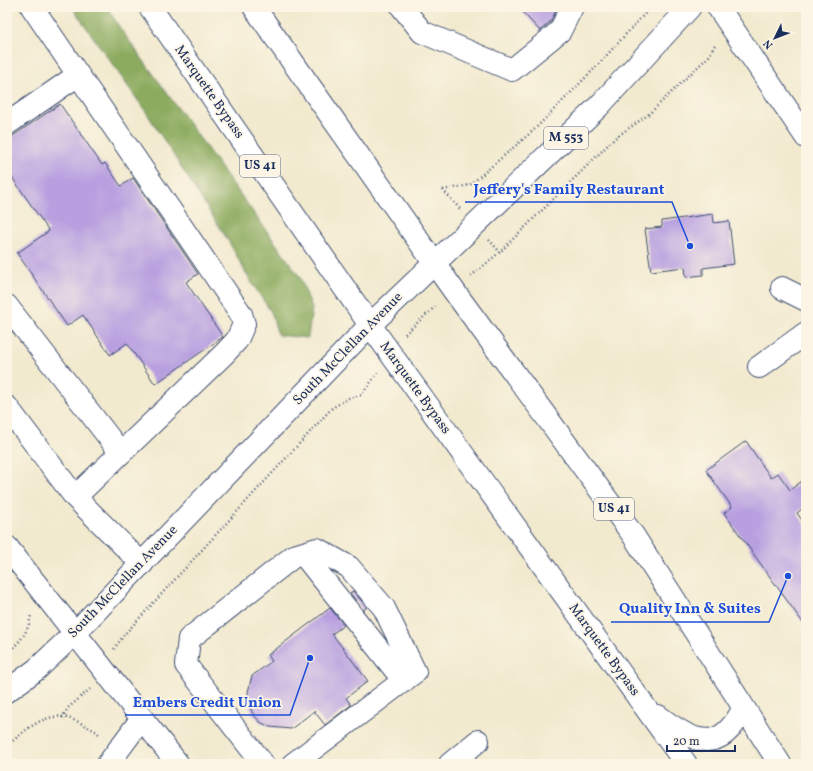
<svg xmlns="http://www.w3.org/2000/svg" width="813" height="771" font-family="Vollkorn,serif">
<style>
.forest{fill:#8cab5e;stroke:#546d5e}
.building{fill:#b79fe0}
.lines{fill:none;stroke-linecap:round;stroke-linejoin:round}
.minor-casing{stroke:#3b4b6f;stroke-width:24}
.major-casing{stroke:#3b4b6f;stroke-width:24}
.highway-casing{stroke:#3b4b6f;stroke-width:24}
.path{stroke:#3b4b6f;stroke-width:2.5;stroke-dasharray:1 3;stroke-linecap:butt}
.minor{stroke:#fff;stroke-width:22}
.major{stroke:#fff;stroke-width:22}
.highway{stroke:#fff;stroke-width:22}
.labels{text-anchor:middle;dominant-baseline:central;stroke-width:3.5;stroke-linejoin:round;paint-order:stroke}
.shield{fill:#fcf5e5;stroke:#5e6a86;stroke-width:1}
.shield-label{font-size:13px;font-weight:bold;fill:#1b2f5e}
.street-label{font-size:14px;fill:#1b2f5e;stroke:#fcf5e5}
.leader{fill:none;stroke:#1d4ed8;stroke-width:1.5}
.callout-dot{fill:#1d4ed8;stroke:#fcf5e5;stroke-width:1.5}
.callout-label{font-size:15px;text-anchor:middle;font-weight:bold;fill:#1d4ed8;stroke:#fcf5e5;stroke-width:3.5;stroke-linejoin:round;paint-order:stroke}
</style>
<rect width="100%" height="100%" fill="#fcf5e5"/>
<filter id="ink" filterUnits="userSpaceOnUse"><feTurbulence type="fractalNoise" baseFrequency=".025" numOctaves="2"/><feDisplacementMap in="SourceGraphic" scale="8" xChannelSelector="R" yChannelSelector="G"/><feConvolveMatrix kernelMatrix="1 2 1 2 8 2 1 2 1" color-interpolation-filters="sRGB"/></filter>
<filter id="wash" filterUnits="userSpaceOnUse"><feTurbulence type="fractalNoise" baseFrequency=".012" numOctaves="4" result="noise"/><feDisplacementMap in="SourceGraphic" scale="16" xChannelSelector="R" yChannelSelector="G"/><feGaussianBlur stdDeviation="0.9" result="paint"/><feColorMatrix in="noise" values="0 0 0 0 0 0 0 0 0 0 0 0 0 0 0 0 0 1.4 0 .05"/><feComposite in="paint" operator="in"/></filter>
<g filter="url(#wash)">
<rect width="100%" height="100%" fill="#f2eacf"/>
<path class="forest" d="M72 7H107L120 28 300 277 312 308 308 338 278 335 271 312 248 277 229 242 146 112Z"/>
<g id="blocks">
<path class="building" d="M518 7H558L550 22 540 31Z
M60 104 102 165 105 163 121 186 133 178 198 274 186 282 223 337 155 384 127 343 110 355 83 315 67 326 17 253 49 231 7 170V140Z
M713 214 714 223 729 221 734 264 703 268V275L686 277 685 267 651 271 645 229 662 227V221Z
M746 441 771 478 778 473 790 490 806 478V506L797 513 806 526V627L724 513 732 507 706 470Z
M353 591 367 607 363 610 350 593Z
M330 608 344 625 332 634 368 681 346 698 351 705 325 725 314 711 291 729 270 727 260 722 253 714 249 705 248 692 252 676 272 661 268 655Z"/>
</g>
</g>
<g filter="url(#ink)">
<use href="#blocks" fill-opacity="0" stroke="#3b4b6f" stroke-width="1"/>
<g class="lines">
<g class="minor-casing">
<path id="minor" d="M32 7 241 314 244 324 237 340 224 354 75 497
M402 7 422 32 512 70 560 31 572 7
M718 7 806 137
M7 124 78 75
M782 288 806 300
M7 306 121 453
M759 367 806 333
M7 407 75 497 142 564
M7 547 178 764
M303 554 404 681
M108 764 142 718
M263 764 186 665 189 639 294 556 317 549 349 567 384 608 415 672 293 764
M450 764 478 741"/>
</g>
<g class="major-casing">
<path id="major" d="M7 691 37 669 75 633 370 325 599 106 690 7"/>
</g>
<g class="highway-casing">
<path id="highway" d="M150 7 370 325 686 764
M254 7 454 291 633 535 780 764
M658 716C680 732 709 755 732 726 737 721 740 714 744 708"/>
</g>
<path class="path" d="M443 190 470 185 535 129 594 69 651 7
M443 190 460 209
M489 240 500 252
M471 276 500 252 615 138 649 114 709 56 716 43
M405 334 437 305
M114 649 124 635 332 408 349 398 361 395 378 373
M7 653C20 642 29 632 31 614
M62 718 68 708 90 689
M7 746C23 732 45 711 68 718 78 721 88 727 97 732L100 736"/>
<use href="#minor" class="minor"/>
<use href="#major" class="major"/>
<use href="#highway" class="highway"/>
</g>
</g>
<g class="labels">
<g class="shield">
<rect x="544" y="127" width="44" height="22" rx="3"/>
<rect x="240" y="155" width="40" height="22" rx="3"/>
<rect x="594" y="498" width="40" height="22" rx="3"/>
</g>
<g class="shield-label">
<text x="566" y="138">M 553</text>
<text x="260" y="166">US 41</text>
<text x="614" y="509">US 41</text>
</g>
<g class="street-label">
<text transform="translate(209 92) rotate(55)">Marquette Bypass</text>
<text transform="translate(348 349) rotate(-46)">South McClellan Avenue</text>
<text transform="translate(415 388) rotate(54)">Marquette Bypass</text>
<text transform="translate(123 582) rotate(-46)">South McClellan Avenue</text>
<text transform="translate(604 650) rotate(54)">Marquette Bypass</text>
</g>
</g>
<path class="leader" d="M690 246L672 202H465M788 576L769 622H611M310 658L290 715H125"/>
<g class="callout-dot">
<circle cx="690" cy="246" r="4"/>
<circle cx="788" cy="576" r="4"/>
<circle cx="310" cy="658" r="4"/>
</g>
<g class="callout-label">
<text x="569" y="194">Jeffery's Family Restaurant</text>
<text x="690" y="613">Quality Inn &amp; Suites</text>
<text x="207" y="707">Embers Credit Union</text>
</g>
<rect width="813" height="771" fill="none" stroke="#fcf5e5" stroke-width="24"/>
<g transform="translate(775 38) rotate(227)" stroke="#fcf5e5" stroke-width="3" paint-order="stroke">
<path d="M0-3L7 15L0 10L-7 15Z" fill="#1b2f5e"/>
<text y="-6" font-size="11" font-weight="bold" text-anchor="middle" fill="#1b2f5e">N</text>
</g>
<path d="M667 745v6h68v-6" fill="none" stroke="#1b2f5e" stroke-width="2"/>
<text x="673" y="745" font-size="12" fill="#1b2f5e" stroke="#fcf5e5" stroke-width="3" paint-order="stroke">20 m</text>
</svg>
